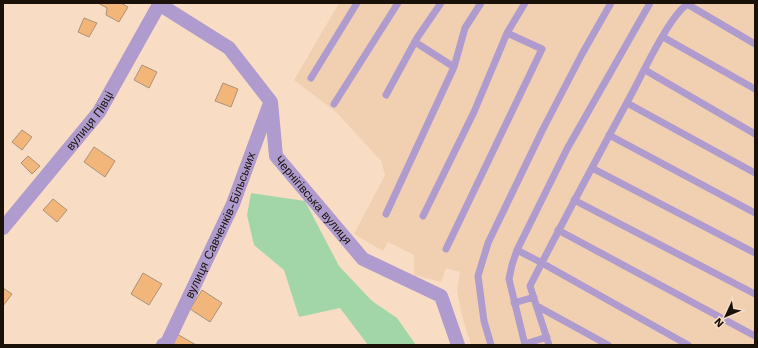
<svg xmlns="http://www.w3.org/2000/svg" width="758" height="348" font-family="'Work Sans',sans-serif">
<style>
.built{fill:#f0d0b1}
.green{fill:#a2d6a9}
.building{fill:#f2b67a;stroke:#ab927b}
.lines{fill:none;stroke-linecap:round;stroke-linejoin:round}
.service{stroke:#af9bcd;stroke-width:7}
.minor{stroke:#af9bcd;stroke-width:14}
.labels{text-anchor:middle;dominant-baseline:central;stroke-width:3.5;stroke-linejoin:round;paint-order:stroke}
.street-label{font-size:12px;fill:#1a1109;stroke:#f8ddc4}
</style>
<rect width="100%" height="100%" fill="#f8ddc4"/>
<path class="built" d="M339 3H755V345H471L462 316 457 291 460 272 446 268 441 282 414 275V255L388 242 383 251 354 234 385 175 381 161 336 112 294 80Z"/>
<path class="green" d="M251 193 305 201 339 266 372 301 397 318 416 345H368L340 308 299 317 284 270 254 245 247 215Z"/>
<path class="building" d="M98 3H121L128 7 119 22 106 15 107 8Z
M84 18 97 23 89 37 78 32Z
M142 65 157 72 149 88 134 80Z
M223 83 238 89 231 107 215 101Z
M22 130 32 137 22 150 12 142Z
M94 147 115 161 105 177 84 162Z
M28 156 40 166 32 174 21 163Z
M53 199 67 210 57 222 43 210Z
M143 273 162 284 149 305 131 294Z
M3 288 12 294 3 306Z
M202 290 222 303 210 322 190 309Z
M177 334 196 345H171Z"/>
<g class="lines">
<path class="service" d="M687 4 755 44
M663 37 755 89
M415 42 454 67
M645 70 755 134
M311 78 357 3
M386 95 417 38 441 3
M627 103 755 173
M334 104 398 3
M609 135 755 213
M592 168 755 253
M574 200 755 294
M386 214 454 67 465 28 481 3
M423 216 474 112 507 33 525 3
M558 230 755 336
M446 249 542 49 507 33
M517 250 542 263 688 345
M514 303 534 297
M537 306 608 345
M525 344 547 337
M491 345 484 321 478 276 488 243 542 131 582 54 611 3
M525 345 509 279 512 265 517 250 567 149 650 3
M549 345 530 286C563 221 597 158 631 95 643 73 670 14 689 3"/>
<g class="minor">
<path id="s1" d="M159 4 229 48 271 102 276 156 363 259 441 296 458 345"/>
<path id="s2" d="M3 228 99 112 160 3"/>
<path id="s3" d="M163 345 167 343 233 204 269 106"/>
</g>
</g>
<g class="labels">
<g class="street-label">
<text stroke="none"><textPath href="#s2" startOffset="138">вулиця Півці</textPath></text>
<text stroke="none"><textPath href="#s1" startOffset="263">Чернігівська вулиця</textPath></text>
<text stroke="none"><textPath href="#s3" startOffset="134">вулиця Савченків-Більських</textPath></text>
</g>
</g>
<rect width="758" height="348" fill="none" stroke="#1a1109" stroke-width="8"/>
<g transform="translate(726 316) rotate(226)" stroke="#f8ddc4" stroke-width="3" paint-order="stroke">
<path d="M0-3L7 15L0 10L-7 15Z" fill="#1a1109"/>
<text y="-6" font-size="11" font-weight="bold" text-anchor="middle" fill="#1a1109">N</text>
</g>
</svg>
